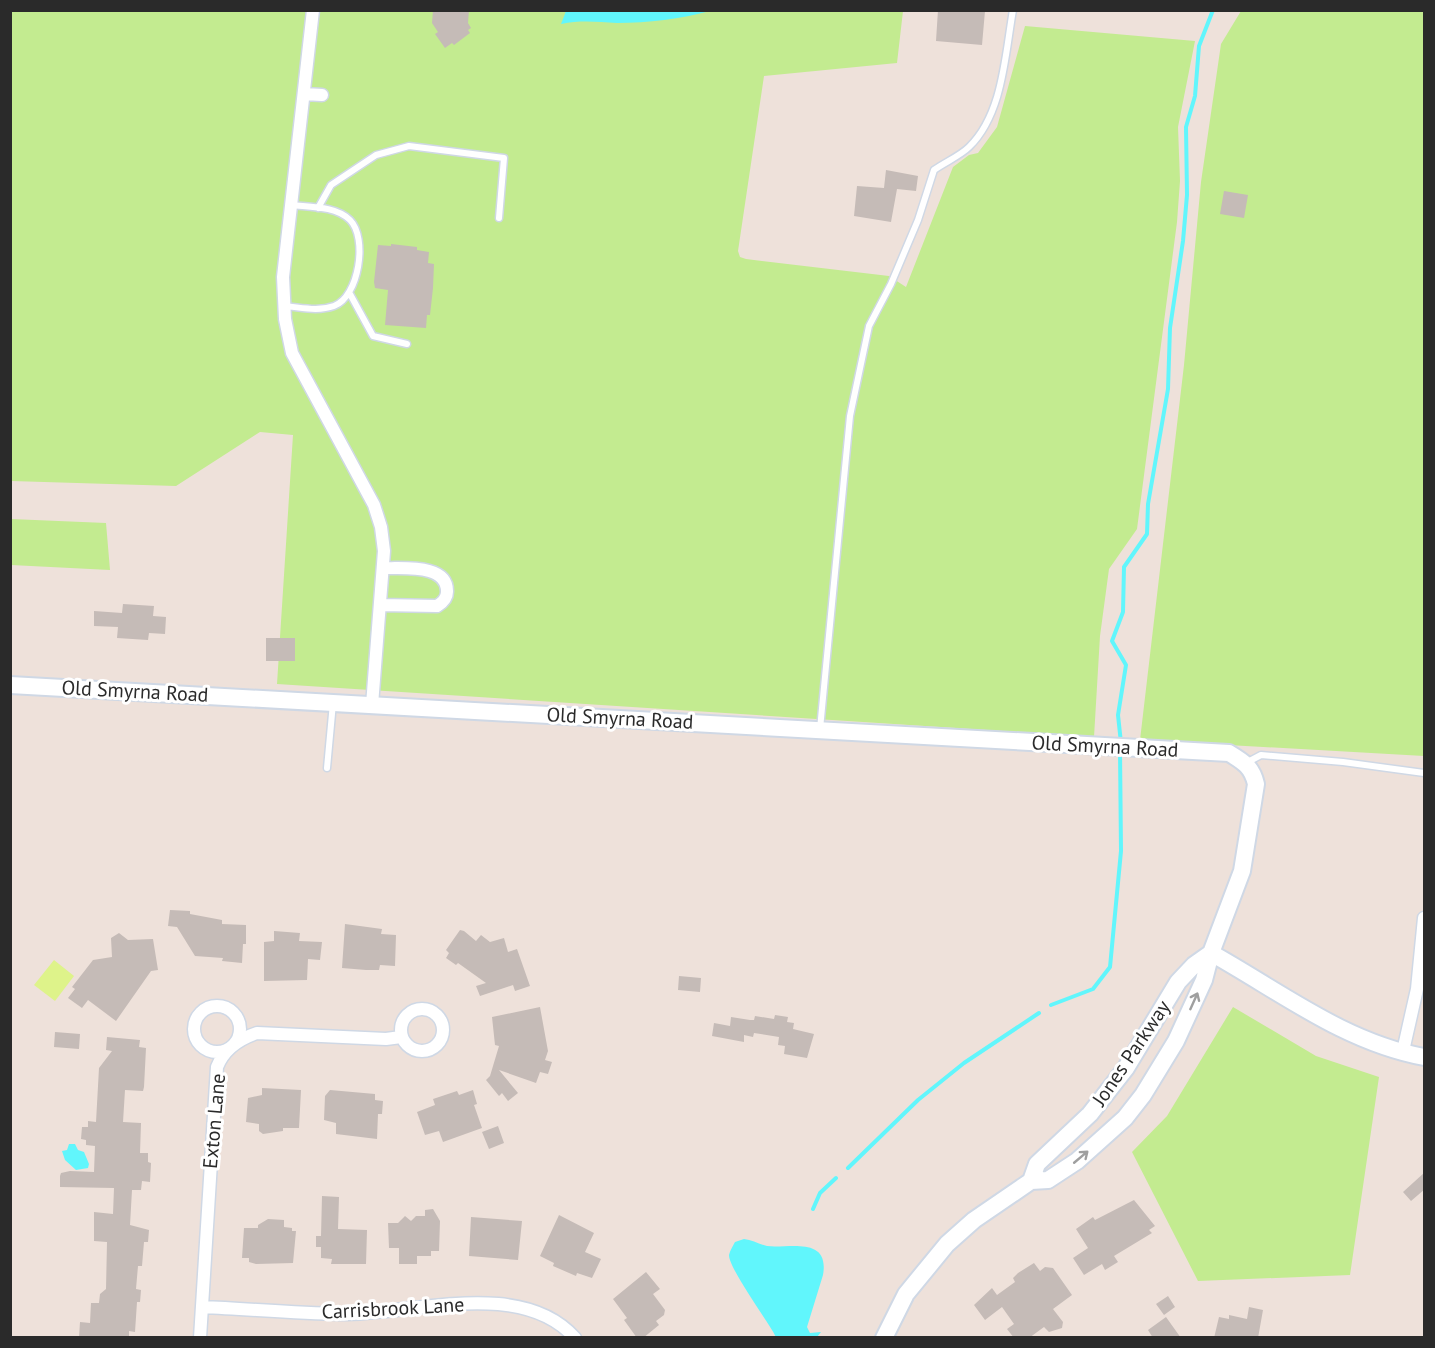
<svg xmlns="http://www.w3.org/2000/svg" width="1435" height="1348" font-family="'PT Sans',sans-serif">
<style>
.green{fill:#c3eb90}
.pitch{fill:#def38a}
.water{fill:#61f6fc}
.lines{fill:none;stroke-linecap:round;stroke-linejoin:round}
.stream{stroke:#61f6fc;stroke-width:4}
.building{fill:#c5bbb7}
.lane-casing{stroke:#cfd8e5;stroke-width:9}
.street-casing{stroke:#cfd8e5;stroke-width:15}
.secondary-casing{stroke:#cfd8e5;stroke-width:20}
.lane{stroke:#fff;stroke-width:6}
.street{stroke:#fff;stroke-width:12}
.secondary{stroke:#fff;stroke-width:16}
.oneway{stroke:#9f9f9f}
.labels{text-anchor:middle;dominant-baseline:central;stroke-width:6;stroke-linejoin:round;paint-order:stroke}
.street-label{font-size:20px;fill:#2a2a2a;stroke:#fff}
</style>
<rect width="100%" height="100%" fill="#eee1da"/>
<path class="green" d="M11 11H903L897 63 764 76 738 251 740 257 746 259 889 276 906 287 953 167 969 155 978 153 997 127 1025 26 1195 41 1178 127 1180 181 1177 222 1137 529 1109 569 1100 636 1094 737 277 684 293 435 260 432 176 486 11 481Z
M1241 11H1424V756L1140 740 1184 365 1201 182 1221 44Z
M11 519 106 523 110 570 11 565V568Z
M1233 1007 1316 1056 1379 1077 1350 1275 1198 1281 1132 1152 1167 1116Z"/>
<path class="pitch" d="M54 960 74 976 55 1001 34 985Z"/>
<path class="water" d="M566 11V10L710 11C681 19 648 23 617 23 597 22 581 20 561 24Z
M69 1144H75L78 1150 84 1152 89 1164 88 1168 76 1170 65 1160 62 1151 67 1150Z
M744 1239C752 1240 759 1244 767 1246 787 1249 830 1235 823 1275L807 1327 810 1333 821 1332 817 1337H776C768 1321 729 1269 729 1255 730 1250 733 1246 735 1242Z"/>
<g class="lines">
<path class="stream" d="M1121 743 1118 715 1126 665 1112 641 1123 612 1124 567 1147 534 1148 504 1168 389 1170 328 1183 241 1187 195 1186 127 1195 96 1199 46 1213 10
M1051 1005 1093 989 1110 967 1121 851 1120 750
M848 1168 918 1100 964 1063 1039 1013
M813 1209 820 1193 836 1178"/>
</g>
<path class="building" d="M433 10H469L468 23 471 28 468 30 470 33 454 45 452 43 445 48 435 34 438 32 432 23Z
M938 10 985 11 982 45 936 41Z
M886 170 918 176 916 191 897 189 891 222 854 216 857 186 884 188Z
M1224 191 1248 195 1244 218 1220 214Z
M391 244 417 247V250L429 252 428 263 434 264 433 288 430 315H427L426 328 385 325 388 290 375 288 374 282 378 245 391 246Z
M123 604 154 606 153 616 166 617 165 634 149 633 148 640 117 638 118 627 94 626V611L122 613Z
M266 638H295V661H266Z
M170 910 190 911V914L222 920V924L246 925V944H243L242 963 222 961 223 958 195 956 177 927 168 926Z
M345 924 382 929 381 934 396 935 395 966 380 965 379 970H366L342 968Z
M460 930 464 931 476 941 481 935 490 942 504 938 508 952 517 949 530 986 515 991 513 985 480 996 476 986 486 983 458 963 456 965 446 958 449 953 446 950Z
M274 931 300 933 299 941 322 942 320 960 308 959 307 980 264 981V942L274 941Z
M119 933 128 940 153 939 158 970 151 971 116 1021 88 1000 82 1008 68 998 75 989 72 987 93 960 112 957 111 938Z
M679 976 701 978 700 992 678 990Z
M540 1007 548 1051 545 1060 552 1062 548 1074 540 1072 536 1083 499 1070 518 1093 508 1101 502 1093 499 1096 486 1080 490 1076 499 1046 495 1045 492 1017Z
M775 1015 788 1017 787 1022 794 1023 793 1029 814 1034 807 1058 784 1054 785 1046 778 1045 779 1037 754 1033 753 1037 744 1035V1042L712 1036 714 1023 730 1026 731 1017 750 1020H754L755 1016 774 1019Z
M55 1032 80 1034 79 1049 54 1047Z
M107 1037 140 1040 139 1047 146 1048 144 1087 143 1091 125 1090 123 1122 141 1123 140 1153H148V1162L151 1163 150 1182 142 1181 141 1190H132L130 1225 149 1230 148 1242H144L142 1266H138L136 1289 141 1290 140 1302H137L135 1332 129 1331V1338H79L80 1322 90 1323 91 1303H99L100 1294 106 1289 107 1242 94 1241V1212L113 1214 114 1188 60 1187V1176L61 1173 70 1171 94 1172 95 1146 86 1145V1140L81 1139 82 1127H88V1121L96 1122 99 1068 112 1051 106 1050Z
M262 1088 301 1090 299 1128H283V1131L263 1134 259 1131V1124L246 1122 248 1098 262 1095Z
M330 1090 375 1094V1100L383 1101 382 1114H378L377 1139 336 1134V1123L324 1120 325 1096Z
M473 1090 477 1104 474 1105 482 1128 443 1142 439 1131 425 1135 417 1112 435 1105 433 1099 457 1091 459 1095Z
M498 1126 504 1143 489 1149 482 1132Z
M1425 1172V1189L1411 1201 1403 1192Z
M322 1196 339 1197 338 1229 367 1230 366 1264H331L332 1259 321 1258V1247H316V1236H321Z
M1134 1200 1155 1226 1149 1230 1152 1233 1114 1256 1118 1262 1105 1270 1102 1264 1084 1275 1073 1258 1088 1248 1076 1229 1093 1217 1095 1220Z
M433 1209 440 1221 439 1251H431V1256H417V1264H399V1248H389L388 1223H398L405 1216 411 1221 416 1216H425V1210Z
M559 1215 594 1233 585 1252 601 1259 592 1278 577 1273 576 1276 553 1266 554 1263 540 1256Z
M471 1217 522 1221 518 1260 469 1256Z
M268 1219 284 1220V1227L292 1228V1231H296L293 1263 256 1264 249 1262V1258H242L244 1228H258V1225Z
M1034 1263 1040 1271 1045 1267 1053 1268 1072 1295 1053 1309 1063 1322 1062 1328 1049 1332 1044 1327 1029 1338H1014L1007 1329 1014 1324 1002 1307 985 1320 974 1305 992 1288 997 1295 1015 1282 1013 1278 1018 1273Z
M646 1272 660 1289 653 1294 665 1310 664 1315 656 1321 659 1325 643 1338H637L624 1320 627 1318 613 1299Z
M1168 1296 1175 1307 1164 1315 1156 1304Z
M1249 1307 1263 1310 1258 1338H1214L1219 1317 1229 1319V1315L1247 1319Z
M1166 1317 1181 1338H1153L1148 1330Z"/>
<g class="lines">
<g class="lane-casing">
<path id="lane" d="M318 208 331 185 376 155 409 146 504 158 499 218
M350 294 373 336 407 344
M283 306C300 307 317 312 334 306 359 297 368 238 350 220 336 206 310 207 292 205
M820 729 850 416 869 326 891 284 918 220 934 170C945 162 960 156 969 147 1003 114 1005 55 1013 10
M1246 763 1261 755 1343 762 1424 773
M327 768 333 703"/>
</g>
<g class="street-casing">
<path id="street" d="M313 10 283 277 285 319 292 353 374 505 381 527 384 551 372 705
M304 94 322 95
M380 605 437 606C442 603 447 599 447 592 448 563 402 569 384 568
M194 1029a23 23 0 1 1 46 0a23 23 0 1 1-46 0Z
M401 1030a21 21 0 1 1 42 0a21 21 0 1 1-42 0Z
M1403 1051 1417 989 1424 918
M203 1307C248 1309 295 1313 340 1314 411 1315 521 1277 575 1338
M200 1338 217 1067C224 1049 239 1039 257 1033L386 1039 401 1037"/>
</g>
<g class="secondary-casing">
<path id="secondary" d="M10 685 1229 753C1244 762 1252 767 1256 784L1242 871 1211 953 1204 980 1176 1041 1143 1095 1125 1118 1077 1161 1048 1180 1031 1181 974 1220 947 1244 906 1294 884 1338
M1211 953C1281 992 1344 1042 1424 1057
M1031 1181 1037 1164 1090 1114 1126 1068 1178 982 1194 965 1211 953"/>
</g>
<use href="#lane" class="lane"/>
<use href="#street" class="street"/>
<use href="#secondary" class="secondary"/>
</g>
<defs><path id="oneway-shaft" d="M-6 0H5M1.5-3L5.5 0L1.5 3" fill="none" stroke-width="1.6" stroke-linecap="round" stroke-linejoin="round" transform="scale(1.5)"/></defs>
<g class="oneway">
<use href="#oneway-shaft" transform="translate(1194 1001) rotate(-66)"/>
<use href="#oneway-shaft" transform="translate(1081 1157) rotate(-40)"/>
</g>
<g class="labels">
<g class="street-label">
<text transform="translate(135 691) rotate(3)">Old Smyrna Road</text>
<text transform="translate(620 718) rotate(3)">Old Smyrna Road</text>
<text transform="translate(1105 746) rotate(3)">Old Smyrna Road</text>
<text transform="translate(1131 1053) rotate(-56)">Jones Parkway</text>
<text transform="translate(214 1121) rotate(-85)">Exton Lane</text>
<text transform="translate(393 1308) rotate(-3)">Carrisbrook Lane</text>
</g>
</g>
<rect width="1435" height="1348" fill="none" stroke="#2a2a2a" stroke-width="24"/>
</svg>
